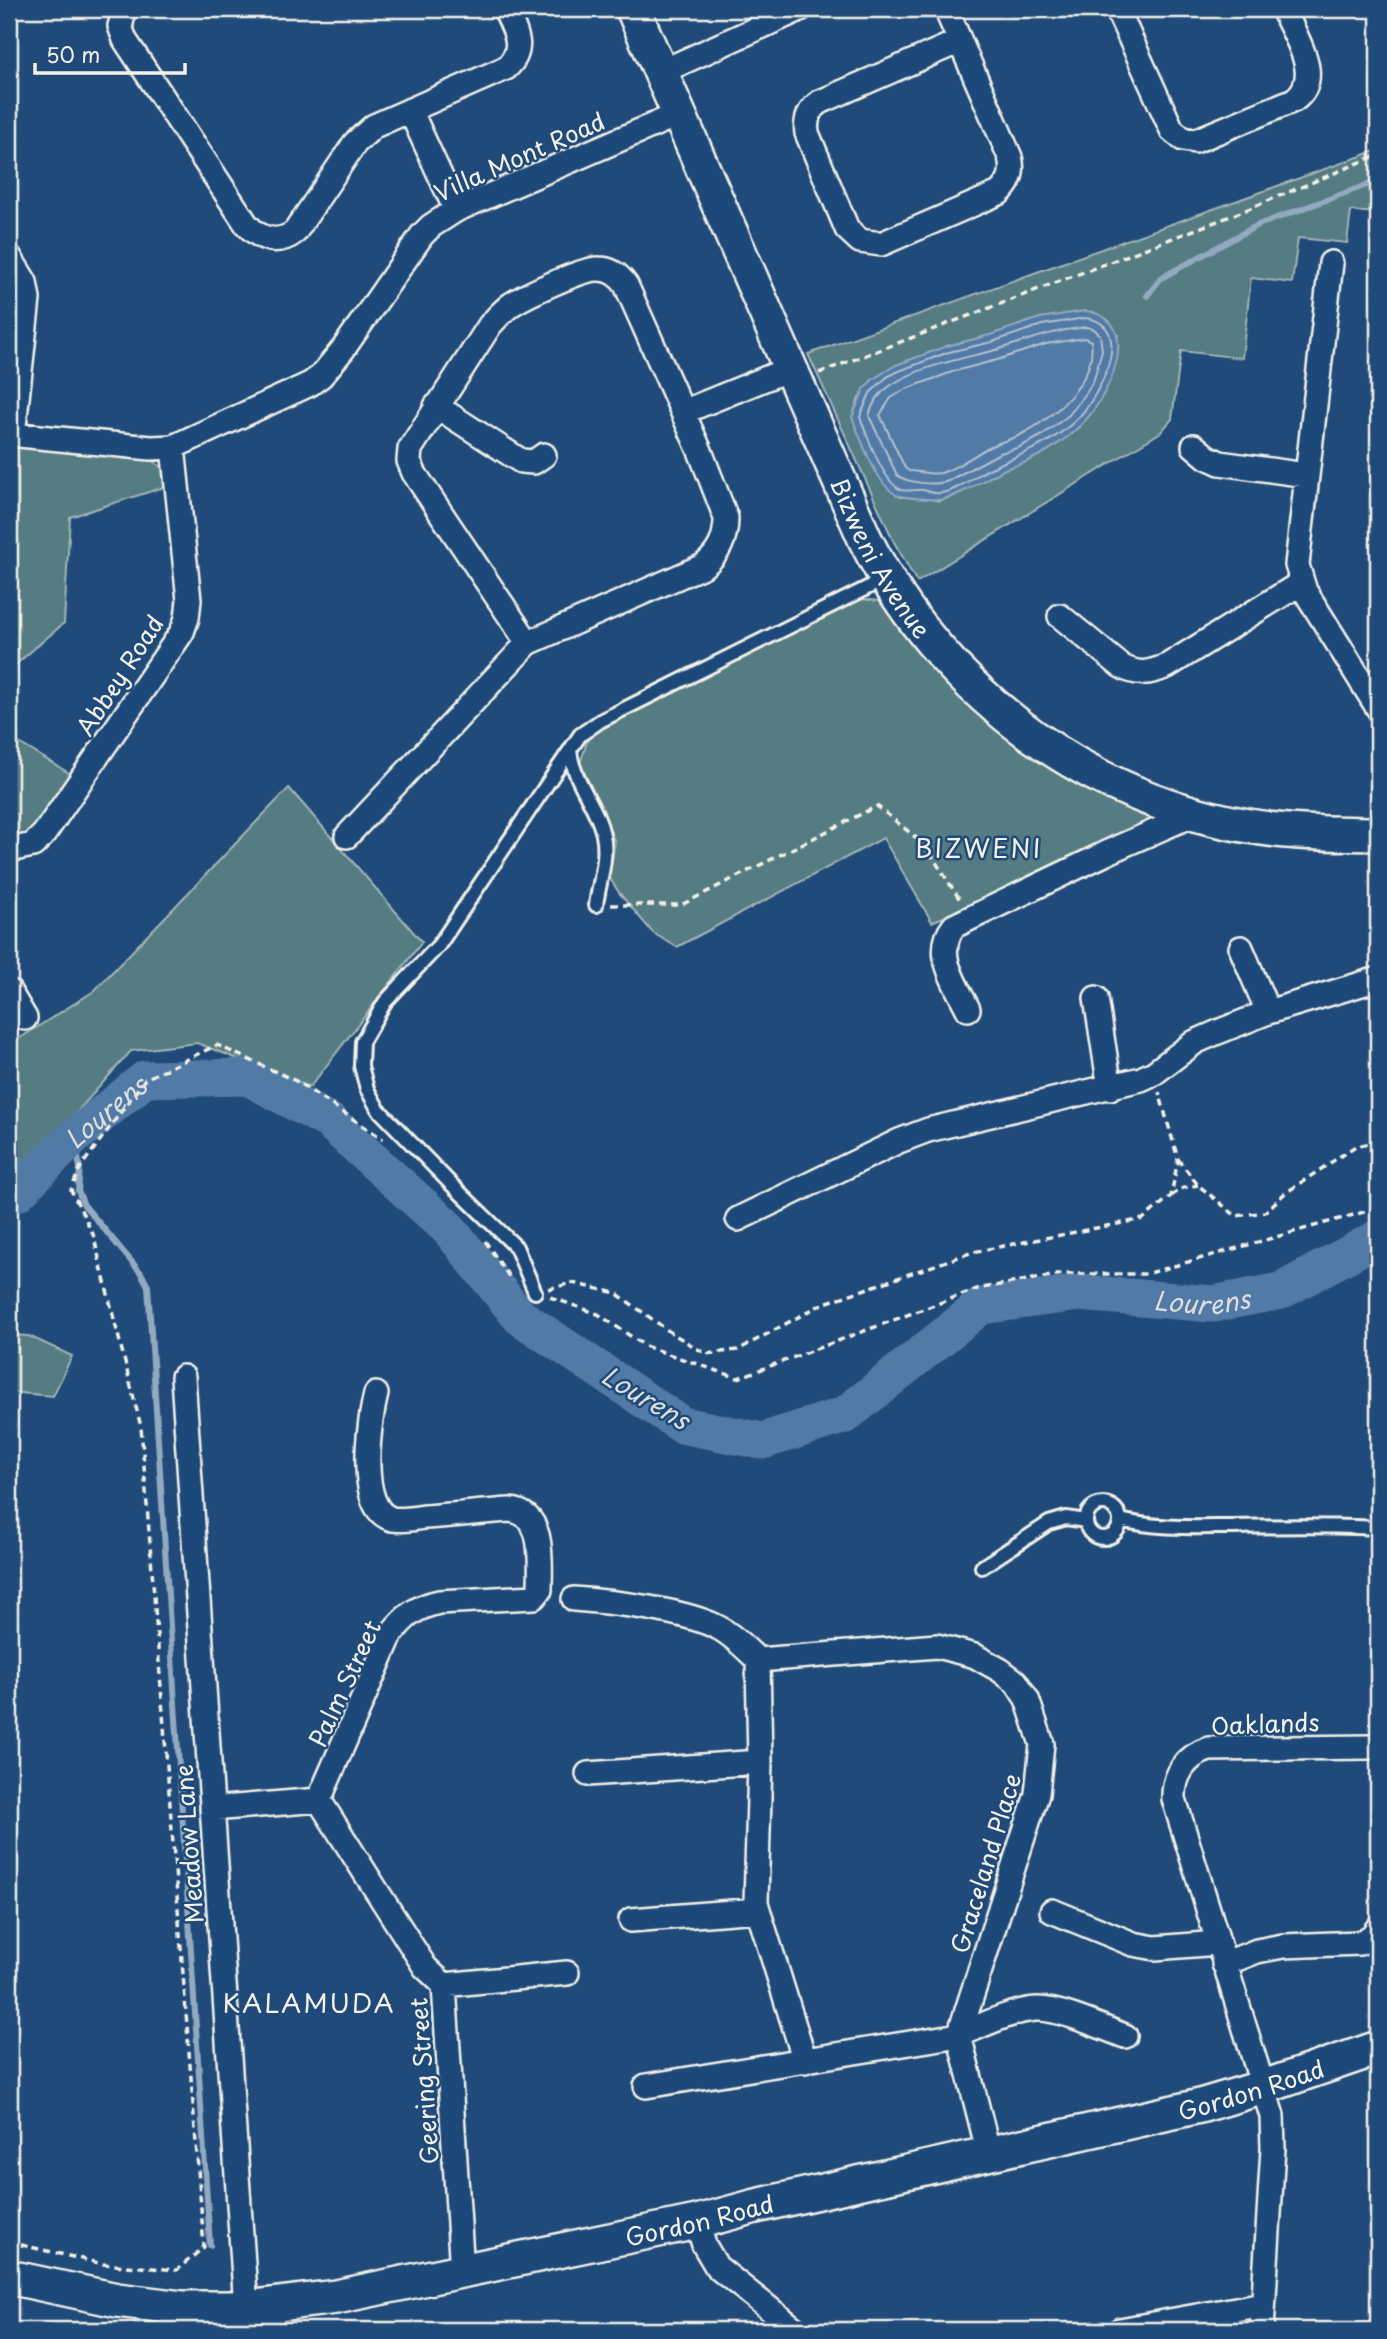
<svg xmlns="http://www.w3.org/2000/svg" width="1387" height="2339" font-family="'Playpen Sans',sans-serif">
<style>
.green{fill:#547b82;stroke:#a4b6b5;stroke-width:2;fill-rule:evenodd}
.water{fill:#517aa6;stroke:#92aac0;stroke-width:2}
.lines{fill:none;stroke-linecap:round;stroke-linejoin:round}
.shore{stroke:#b3c1ce;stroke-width:2}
.stream{stroke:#92aac0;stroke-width:6}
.river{stroke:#517aa6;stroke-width:37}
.lane-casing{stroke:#f4f1e8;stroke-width:18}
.street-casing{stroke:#f4f1e8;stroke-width:28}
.secondary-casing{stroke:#f4f1e8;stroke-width:38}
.path{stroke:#f4f1e8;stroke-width:3.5;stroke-dasharray:7 5;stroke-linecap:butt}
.lane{stroke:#1f4a7a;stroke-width:12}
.street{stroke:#1f4a7a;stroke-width:23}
.secondary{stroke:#1f4a7a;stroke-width:33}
.labels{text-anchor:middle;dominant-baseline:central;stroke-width:5;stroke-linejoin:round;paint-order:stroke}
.street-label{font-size:24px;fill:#f4f1e8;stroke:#1f4a7a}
.neighbourhood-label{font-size:26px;letter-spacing:2px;fill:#f4f1e8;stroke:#1f4a7a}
.water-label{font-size:26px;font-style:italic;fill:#dcdfde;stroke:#1f4a7a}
</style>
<rect width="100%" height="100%" fill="#1f4a7a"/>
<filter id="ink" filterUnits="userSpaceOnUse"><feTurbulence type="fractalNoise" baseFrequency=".0143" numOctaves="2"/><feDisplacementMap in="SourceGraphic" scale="14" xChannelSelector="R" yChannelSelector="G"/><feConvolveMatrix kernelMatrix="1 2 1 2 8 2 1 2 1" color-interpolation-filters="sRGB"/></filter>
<g filter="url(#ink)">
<path class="green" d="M1378 150V213L1351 211 1347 243 1298 238 1292 283 1251 278 1242 358 1181 351 1172 419 1161 432 917 582 894 542 808 354ZM1093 312 1108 320 1118 335 1080 427 1050 449 1026 462 1007 468 954 496 939 501 922 497H900L852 417 859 398 873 379 947 346Z
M9 445 151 460 163 468 171 485 70 517 64 623 14 666 9 733Z
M861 599 887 602 1164 818 1162 824 932 922 883 838 677 947 653 933 620 894 609 877 615 842 579 767 590 732Z
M9 737 74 776 34 834 9 843Z
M289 788 422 942 310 1087 197 1043 131 1051 28 1167 9 1182V1045L94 991Z
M9 1335 29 1336 72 1356 53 1396 9 1392Z"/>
<path class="water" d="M1085 311C1148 319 1107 401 1080 426 1065 440 1045 454 1026 462 1018 465 1009 467 1001 471 983 480 964 494 943 499 939 501 900 497 896 495 875 482 861 440 852 417L864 389 873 379 896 365 947 346 990 335 1040 318Z"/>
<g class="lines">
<path class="shore" d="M1085 318C1139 324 1097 401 1075 421 1049 446 1017 455 987 470 973 477 954 493 939 493 933 494 928 491 923 490 916 489 908 492 901 490 884 483 866 434 860 417L870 393 887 377 899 371 949 352 992 342 1042 325Z
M1086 327 1094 329 1100 335 1102 350 1094 379 1087 392 1069 415 1041 436 1020 447 1000 453 948 481C935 486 907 483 897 475L869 416C872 404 879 393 890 386 917 367 960 359 992 351 1025 342 1050 331 1086 327Z
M1085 338 1091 341C1097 382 1052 419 1020 435 1010 440 999 442 989 447 974 455 957 468 941 473 932 475 918 471 909 471L905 468 880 415 891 398 906 389 955 371 997 360 1046 344Z"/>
<path class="stream" d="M1147 296 1161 278 1258 225 1378 181
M74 1137 80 1168 78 1191 84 1205 141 1273 148 1286 210 2245"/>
<path class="river" id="s1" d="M9 1193H17L74 1137 145 1079 248 1077 329 1121 449 1229 520 1317 682 1425 762 1441 845 1415 981 1306 1079 1293 1213 1304 1281 1291 1378 1238"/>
<g class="lane-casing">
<path id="lane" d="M596 905C599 883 608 857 603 835 597 805 573 782 570 750L580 735 600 721 885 579
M535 1292 516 1247 450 1183 378 1109 367 1089 361 1066 362 1042 385 1002 439 945 570 750
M1086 1521a17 17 0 1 1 34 0a17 17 0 1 1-34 0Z
M1120 1520C1157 1529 1195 1527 1233 1527 1281 1526 1330 1525 1378 1528
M982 1567 1049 1523 1066 1518 1086 1521"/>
</g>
<g class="street-casing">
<path id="street" d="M125 9 120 26 125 40 247 225C261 240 278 245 295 232L355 143 374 126 506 68C527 49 515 30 505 9
M946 9 1010 157C1014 172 1010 183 999 193L881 244 860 241 847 229 807 133C805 119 809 110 820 102L960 41
M1117 9 1172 130 1183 139 1195 141 1294 100C1325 78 1294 35 1283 9
M661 72 800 9
M410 110 456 210
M9 256 25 282 28 299 13 435
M1331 263 1297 565 1305 591 1378 708
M436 406 521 461 534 462 544 455
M683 412 789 369
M9 434 151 448 173 447 310 384 321 376 344 348 422 235 431 226 456 210 679 114
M1194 446 1207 457 1220 463 1306 475
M1060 616 1121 666C1138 676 1150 673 1167 666L1301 583
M347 836 528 643 703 566C719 554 726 539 726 518L700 451 626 285C619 275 611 269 599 269 583 268 523 296 509 306 502 312 496 318 490 325L410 449 409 461 414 473 528 643
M9 850 33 845 44 834 182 632 187 618 189 600 173 447
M1241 948 1268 1012
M9 991 25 1018
M1096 998 1110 1088
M968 1009C955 983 933 952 954 926L1119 847 1197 813
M738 1219 899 1141 928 1130 1141 1079 1154 1073 1195 1042 1218 1032 1268 1012 1378 979
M183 1377 246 2308
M574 1599C613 1602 685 1610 719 1628 734 1636 746 1649 758 1660L937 1646 975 1656 1000 1670 1016 1682 1027 1699 1042 1744 1037 1794 959 2035 989 2154
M758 1660 760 1762 756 1903 805 2061
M588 1774 760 1762
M319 1800 391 1634C405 1616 416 1607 439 1602L534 1597 540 1590C540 1563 546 1513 510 1510 482 1512 453 1515 425 1517 415 1518 402 1521 392 1519 356 1509 369 1422 376 1394
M319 1800 425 1967 444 1985 462 2272
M212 1809 319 1800
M1052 1911 1133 1944 1155 1948 1218 1943
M631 1920 758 1910
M1224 1964 1257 1951 1283 1946 1360 1943 1372 1936 1378 1928
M444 1985 567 1973
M646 2086 959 2035C981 2026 1013 2010 1037 2009 1059 2008 1103 2028 1125 2036
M697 2222 704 2245 717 2267 796 2330
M1120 2330 1263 2304
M1262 2330 1273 2148 1272 2116 1174 1799C1173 1775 1186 1756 1209 1749L1371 1747"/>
</g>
<g class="secondary-casing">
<g id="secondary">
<path id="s2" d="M633 9 865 539C944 698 1099 810 1277 830 1310 834 1345 833 1378 834"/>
<path id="s3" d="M9 2277 117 2300 182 2308H246L336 2297 697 2222 756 2206 1200 2106 1264 2087 1378 2048"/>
</g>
</g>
<path class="path" d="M819 373 1241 212 1373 157H1378
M9 480 11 454
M9 804 11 830
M611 905H681L877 806 925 845 960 900
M1178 1159 1198 1185 1236 1216 1265 1212 1284 1194 1354 1147 1378 1141
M1171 1196 1183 1188 1198 1185
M485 1241 512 1281
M548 1289 572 1283 616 1293 670 1332 706 1354 738 1350 822 1304 973 1252 1143 1219 1171 1196 1178 1159 1159 1092
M550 1297 598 1314 645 1346 738 1378 977 1289 1062 1274H1146L1378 1208
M9 2242 103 2264 177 2270 204 2247 141 1427 93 1234 71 1190 80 1168 145 1079 217 1045 296 1081 383 1139"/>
<use href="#lane" class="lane"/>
<use href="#street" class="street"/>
<use href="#secondary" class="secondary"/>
</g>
</g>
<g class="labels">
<g class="street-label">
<text transform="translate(519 156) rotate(-24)">Villa Mont Road</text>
<text stroke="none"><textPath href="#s2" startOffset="602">Bizweni Avenue</textPath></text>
<text transform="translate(119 675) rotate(-57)">Abbey Road</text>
<text transform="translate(344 1683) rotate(-65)">Palm Street</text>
<text transform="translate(1265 1723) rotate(-2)">Oaklands</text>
<text transform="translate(188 1844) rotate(-94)">Meadow Lane</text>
<text transform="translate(985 1863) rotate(-73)">Graceland Place</text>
<text transform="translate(423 2081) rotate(-94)">Geering Street</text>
<text stroke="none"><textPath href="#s3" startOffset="1269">Gordon Road</textPath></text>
<text stroke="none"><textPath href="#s3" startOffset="702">Gordon Road</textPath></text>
</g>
<g class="neighbourhood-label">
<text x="979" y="847">BIZWENI</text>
<text x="309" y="2002">KALAMUDA</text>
</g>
<g class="water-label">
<text stroke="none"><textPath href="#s1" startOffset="128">Lourens</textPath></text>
<text stroke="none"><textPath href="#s1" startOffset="1409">Lourens</textPath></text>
<text transform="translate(646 1397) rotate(31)">Lourens</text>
</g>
</g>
<rect width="1387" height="2339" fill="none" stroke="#1f4a7a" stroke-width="35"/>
<rect x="18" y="18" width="1352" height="2304" fill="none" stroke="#f4f1e8" stroke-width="2.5" filter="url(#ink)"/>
<path d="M35 63v10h150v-10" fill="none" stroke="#f4f1e8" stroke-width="3.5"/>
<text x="46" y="63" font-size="21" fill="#f4f1e8" stroke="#1f4a7a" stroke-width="5" paint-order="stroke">50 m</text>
</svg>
